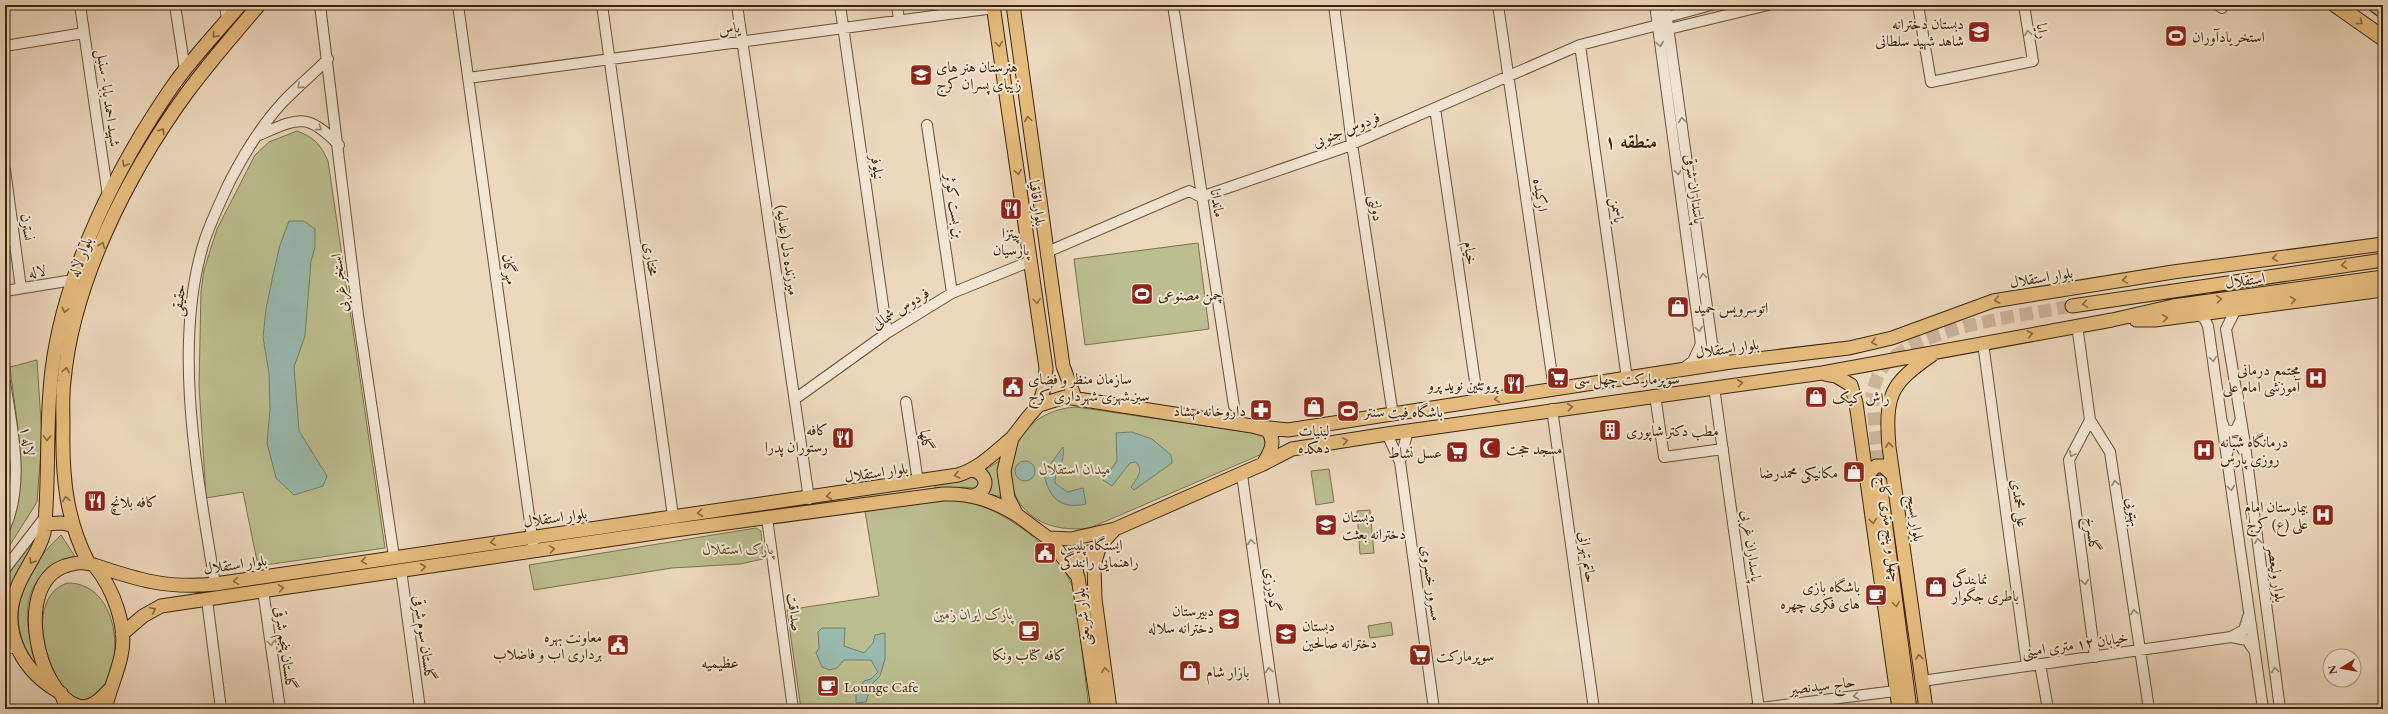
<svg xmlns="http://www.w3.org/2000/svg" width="2388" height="714" font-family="'EB Garamond',Amiri,serif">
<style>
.green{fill:#bbbe8f;stroke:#7b714a}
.water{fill:#99baae;stroke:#737e6b}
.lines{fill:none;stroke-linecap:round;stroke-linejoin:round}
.major-tunnel{stroke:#c9b498;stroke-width:13;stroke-dasharray:13 6;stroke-linecap:butt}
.minor-casing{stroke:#675134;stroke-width:12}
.major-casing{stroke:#3b2406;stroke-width:15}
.highway-casing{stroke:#3b2406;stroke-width:17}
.minor{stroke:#f3e6d4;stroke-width:10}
.major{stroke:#e6bc7e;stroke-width:13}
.highway{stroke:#e6bc7e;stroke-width:15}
.oneway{stroke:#88683c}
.oneway2{stroke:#97856d}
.labels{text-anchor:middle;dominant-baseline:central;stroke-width:4;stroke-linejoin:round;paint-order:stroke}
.poi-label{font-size:15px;fill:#3b2406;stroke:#f3e6d4;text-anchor:start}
.street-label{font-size:15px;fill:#3b2406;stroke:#f3e6d4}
.park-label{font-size:15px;font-style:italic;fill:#5b4a28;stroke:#f3e6d4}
.neighbourhood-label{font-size:16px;fill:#3b2406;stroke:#f3e6d4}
.district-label{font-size:19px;font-weight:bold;fill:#3b2406;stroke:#f3e6d4}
</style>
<rect width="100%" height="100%" fill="#ecd8bd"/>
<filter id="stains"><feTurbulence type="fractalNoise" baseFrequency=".005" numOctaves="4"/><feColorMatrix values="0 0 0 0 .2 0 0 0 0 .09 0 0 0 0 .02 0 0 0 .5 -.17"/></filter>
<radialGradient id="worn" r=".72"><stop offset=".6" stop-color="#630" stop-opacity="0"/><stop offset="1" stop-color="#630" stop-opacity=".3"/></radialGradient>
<path class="green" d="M297 131C314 137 321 145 328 161L385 548 258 566 243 492 206 498 199 386 201 291 204 270 217 229 255 155 269 142Z
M1198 243 1209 329 1085 345 1074 259Z
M37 360 42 437 37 502 5 553C5 523 18 496 20 465 21 438 13 396 10 367Z
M1076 407 1261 434 1265 435 1269 444 1262 454 1090 528C985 541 988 412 1076 407Z
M999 461V481L1004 497 987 494 984 471Z
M1329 469 1334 502 1316 505 1311 471Z
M975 475 983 482 975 488 964 487 935 490V485L963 481Z
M941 500C947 500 954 499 960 500 1000 506 1060 549 1073 588 1078 602 1079 619 1080 633 1083 659 1086 684 1089 709H801L787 610 879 596 865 511Z
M1370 510 1374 553 1360 554 1357 511Z
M756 528 761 531 763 559 740 564 672 568 534 590 529 565Z
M61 535 76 558C13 572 21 631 45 676 0 628 16 577 61 535Z
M37 537 7 611 6 639 5 578Z
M67 583C128 582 127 693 85 701 56 707 16 601 67 583Z
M1391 622 1393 635 1370 638 1368 626Z"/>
<path class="water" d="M289 221H304L315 229V247L311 261 305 336 294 367 299 431 327 476 323 486 294 495 276 478 267 443 270 409 269 373 263 337 266 309 273 275 280 245Z
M1132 432 1152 439 1171 455 1172 463 1134 490 1131 487C1137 478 1144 471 1136 462L1130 463 1112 486 1103 480 1117 461 1116 433Z
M1063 447C1065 468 1055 467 1055 483L1067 492 1083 488 1086 504C1060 510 1048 497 1044 473Z
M1015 471a10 10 0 1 1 20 0a10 10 0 1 1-20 0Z
M822 628H845L844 646 864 653 873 643 875 635 885 633V659L880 676 871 685 866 702 856 703V692L864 681 871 679 878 672 871 660H844L837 668 830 670 822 667 816 653 819 648 818 632Z"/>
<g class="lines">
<path class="major-tunnel" d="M1880 482 1872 394C1875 383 1878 372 1886 364 1923 326 2021 316 2072 306"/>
<g class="minor-casing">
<path id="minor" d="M80 5 108 196
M175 5 185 70
M225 5 227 20
M320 5 358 315 394 557
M458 5 533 544
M602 5 673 516
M737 5 809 499
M840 5 887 333
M897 5 899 20
M1173 5 1234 406
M1334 5 1352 144 1393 415
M1498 5 1554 389
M1655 5 1701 344 1693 361 1683 369
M1665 5 1712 343 1721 357 1731 362
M1918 5 1931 82 2033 61 2024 5
M2218 5 2222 8
M1663 27 1669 29 1768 5
M1580 45 1627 379
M5 46 84 33
M468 78 994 8
M1435 108 1478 402
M927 125 952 293
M259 135C299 118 306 112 339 145
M5 170 21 288
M1047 252 1189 191 1201 197 1343 148 1580 45 1658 25 1667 17 1711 5
M5 291 73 280
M2240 308 2235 311 2226 329 2244 438 2280 709
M2195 314 2204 318 2208 326 2263 709
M2077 325 2090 420 2110 452 2149 709
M1983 343 2027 666
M1701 344 1703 354 1708 357 1712 354V343
M5 382C12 430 25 481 5 528
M1714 387 1759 709
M1655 395 1664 457 1723 449
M795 399 887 333 952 293 1031 261
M906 402 918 482
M1552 409 1594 709
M2090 420 2069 460 2095 657
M2222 422 2225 430 2231 431 2236 430 2241 419
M1387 434 1400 462 1434 709
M2227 454 2229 446 2234 443 2239 444 2246 454
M1400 462 1408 430
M1242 475 1275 709
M767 518 793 709
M5 569 45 517
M401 570 420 709
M215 584C198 479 171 343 205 239 212 219 221 200 230 181 244 154 261 126 282 103 296 88 313 74 328 59
M263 590 280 709
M207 600 221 709
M2248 617 2244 630 2231 637 2247 640 2253 649
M5 646 16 649
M2040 664 2048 709
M1922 681 2231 637
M1752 709 1895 691"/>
</g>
<g class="major-casing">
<path id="major" d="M993 5 1046 368 1045 385 1039 405
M1013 5 1063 366 1075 398
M2072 306 2383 260
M2136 320H2155L2383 290
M1825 374 1836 376 1851 385 1856 403 1899 709
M1252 426 1267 430C1277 441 1270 453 1263 464L1115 529 1071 539 1048 538 1017 515 1008 498 1004 471 1012 438 1029 416 1039 405 1065 397 1252 426 1288 430 1731 362 1849 348 1892 338 1993 301 2173 272 2383 244
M1263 464 1292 449 1387 434 1822 373 2112 320 2173 306 2383 277
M1868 482V474L1876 466H1883L1893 475
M1880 482 1910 709
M973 496C989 491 989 475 973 470
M45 524 61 523 71 525
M1048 538 1078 577 1098 709
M88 562C66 519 62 476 63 427 63 412 62 396 64 381 73 282 128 174 186 94 209 63 234 34 259 5
M94 565C138 580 168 589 215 584L958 475C980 468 994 453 1012 438
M1077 574 1075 564 1079 553 1089 552 1094 558
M122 634 143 616 161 606 675 530 943 494C971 493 992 500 1017 515
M67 709 61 693C24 673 0 633 16 591 23 570 38 555 44 533 50 479 45 424 52 370 64 272 118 164 174 84 194 56 218 31 240 5
M105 709C109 691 117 675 121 656 128 627 113 588 94 565 83 561 75 563 65 566 13 584 37 693 78 706 90 710 102 698 109 690
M1110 709 1095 599 1094 565 1100 545 1115 529
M1926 709 1889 447C1885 395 1890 384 1932 355"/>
</g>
<g class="highway-casing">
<path id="highway" d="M2336 5 2383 38
M2376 5 2383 10"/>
</g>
<use href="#minor" class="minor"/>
<use href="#major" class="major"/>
<use href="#highway" class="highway"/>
</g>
<defs><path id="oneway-chevron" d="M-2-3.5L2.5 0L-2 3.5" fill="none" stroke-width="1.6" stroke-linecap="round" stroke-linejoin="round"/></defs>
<g class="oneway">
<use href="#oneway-chevron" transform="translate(2360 22) rotate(36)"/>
<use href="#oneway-chevron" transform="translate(215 35) rotate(130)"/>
<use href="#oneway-chevron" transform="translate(999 44) rotate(82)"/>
<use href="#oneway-chevron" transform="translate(1028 119) rotate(-98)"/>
<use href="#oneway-chevron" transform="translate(162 131) rotate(-57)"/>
<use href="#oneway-chevron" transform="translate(125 164) rotate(119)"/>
<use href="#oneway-chevron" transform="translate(1018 172) rotate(82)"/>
<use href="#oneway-chevron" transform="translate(102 245) rotate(-68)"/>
<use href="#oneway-chevron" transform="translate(2275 258) rotate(172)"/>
<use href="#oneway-chevron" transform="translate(2344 265) rotate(172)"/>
<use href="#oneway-chevron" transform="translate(2125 280) rotate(171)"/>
<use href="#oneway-chevron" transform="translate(2219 299) rotate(-8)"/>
<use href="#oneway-chevron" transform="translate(1997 300) rotate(169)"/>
<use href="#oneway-chevron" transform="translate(2293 300) rotate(-8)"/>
<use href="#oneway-chevron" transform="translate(1037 301) rotate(82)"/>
<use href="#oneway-chevron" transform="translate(2085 304) rotate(171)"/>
<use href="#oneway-chevron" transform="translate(65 310) rotate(105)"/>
<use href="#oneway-chevron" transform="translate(2165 318) rotate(-8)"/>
<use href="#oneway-chevron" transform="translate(2030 334) rotate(-11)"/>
<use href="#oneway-chevron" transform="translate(1874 342) rotate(167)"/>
<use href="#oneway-chevron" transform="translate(66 370) rotate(-80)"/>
<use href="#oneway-chevron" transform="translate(1740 383) rotate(-7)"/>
<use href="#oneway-chevron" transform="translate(1497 399) rotate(171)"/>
<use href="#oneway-chevron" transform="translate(1570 407) rotate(-8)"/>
<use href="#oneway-chevron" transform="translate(47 438) rotate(92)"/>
<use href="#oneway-chevron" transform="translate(1345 441) rotate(-10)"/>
<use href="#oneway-chevron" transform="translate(1889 445) rotate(-96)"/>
<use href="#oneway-chevron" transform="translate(957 475) rotate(166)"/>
<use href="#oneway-chevron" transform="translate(829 496) rotate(172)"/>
<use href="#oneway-chevron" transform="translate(66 499) rotate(-99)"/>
<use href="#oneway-chevron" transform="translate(700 513) rotate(173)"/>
<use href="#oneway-chevron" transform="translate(1873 521) rotate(83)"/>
<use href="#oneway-chevron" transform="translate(493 542) rotate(172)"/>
<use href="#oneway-chevron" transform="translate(552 549) rotate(-9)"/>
<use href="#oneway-chevron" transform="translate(32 561) rotate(122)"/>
<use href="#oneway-chevron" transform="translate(364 561) rotate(171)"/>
<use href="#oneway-chevron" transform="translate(423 567) rotate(-8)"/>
<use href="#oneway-chevron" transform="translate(236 581) rotate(171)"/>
<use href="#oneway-chevron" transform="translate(281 588) rotate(-8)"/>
<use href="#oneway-chevron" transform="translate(1896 604) rotate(82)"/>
<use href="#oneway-chevron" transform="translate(153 610) rotate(-26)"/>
<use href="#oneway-chevron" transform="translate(1919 657) rotate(-98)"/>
<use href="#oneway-chevron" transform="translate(1105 670) rotate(-98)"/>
</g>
<g class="oneway2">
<use href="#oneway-chevron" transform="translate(2028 33) rotate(-98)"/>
<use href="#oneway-chevron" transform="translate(1660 44) rotate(82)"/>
<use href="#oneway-chevron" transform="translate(300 86) rotate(136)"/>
<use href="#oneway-chevron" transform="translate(1682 120) rotate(-98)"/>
<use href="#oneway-chevron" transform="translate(319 128) rotate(34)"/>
<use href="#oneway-chevron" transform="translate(1678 172) rotate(82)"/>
<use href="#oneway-chevron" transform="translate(1703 276) rotate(-98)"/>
<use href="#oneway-chevron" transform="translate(1699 329) rotate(82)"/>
<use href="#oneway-chevron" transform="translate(2213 359) rotate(82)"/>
<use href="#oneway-chevron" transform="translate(2072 454) rotate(118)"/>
<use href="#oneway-chevron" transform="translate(2115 483) rotate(-99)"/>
<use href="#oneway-chevron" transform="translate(2231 488) rotate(82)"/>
<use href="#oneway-chevron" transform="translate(2258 541) rotate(-98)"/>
<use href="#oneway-chevron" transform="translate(1251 542) rotate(-98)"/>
<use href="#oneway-chevron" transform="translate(2085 582) rotate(82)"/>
<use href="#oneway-chevron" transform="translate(2134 612) rotate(-99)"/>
<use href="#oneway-chevron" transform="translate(271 643) rotate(82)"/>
<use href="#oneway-chevron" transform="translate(1269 670) rotate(-98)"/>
<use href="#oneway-chevron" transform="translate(2275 670) rotate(-98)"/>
<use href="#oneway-chevron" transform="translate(1856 696) rotate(173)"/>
</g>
<defs>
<g id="school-square" transform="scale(1.15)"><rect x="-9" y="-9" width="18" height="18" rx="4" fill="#8f2418" stroke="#f3e6d4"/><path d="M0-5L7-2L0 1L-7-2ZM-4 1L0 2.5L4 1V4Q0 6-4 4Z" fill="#fff"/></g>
<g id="stadium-square" transform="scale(1.15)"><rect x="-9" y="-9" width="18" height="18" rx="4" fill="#8f2418" stroke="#f3e6d4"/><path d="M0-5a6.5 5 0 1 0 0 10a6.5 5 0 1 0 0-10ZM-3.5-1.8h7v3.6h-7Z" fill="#fff"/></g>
<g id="restaurant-square" transform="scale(1.15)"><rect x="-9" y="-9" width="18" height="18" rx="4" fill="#8f2418" stroke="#f3e6d4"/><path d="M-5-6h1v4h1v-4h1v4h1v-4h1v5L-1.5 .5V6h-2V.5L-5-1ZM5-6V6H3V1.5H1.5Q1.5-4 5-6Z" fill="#fff"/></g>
<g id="shop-square" transform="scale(1.15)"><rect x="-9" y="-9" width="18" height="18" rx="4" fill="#8f2418" stroke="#f3e6d4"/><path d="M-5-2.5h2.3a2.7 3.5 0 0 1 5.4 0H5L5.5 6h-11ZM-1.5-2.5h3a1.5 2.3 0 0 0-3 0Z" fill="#fff"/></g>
<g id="supermarket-square" transform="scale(1.15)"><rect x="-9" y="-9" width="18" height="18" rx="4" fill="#8f2418" stroke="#f3e6d4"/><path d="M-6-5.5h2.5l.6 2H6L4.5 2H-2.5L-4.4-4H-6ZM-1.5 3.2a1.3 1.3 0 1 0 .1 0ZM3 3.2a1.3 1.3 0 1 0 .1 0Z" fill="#fff"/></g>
<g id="hospital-square" transform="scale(1.15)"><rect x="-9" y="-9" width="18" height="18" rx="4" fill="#8f2418" stroke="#f3e6d4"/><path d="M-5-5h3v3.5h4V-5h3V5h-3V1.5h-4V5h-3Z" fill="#fff"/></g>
<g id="civic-square" transform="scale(1.15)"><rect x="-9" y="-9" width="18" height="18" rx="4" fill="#8f2418" stroke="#f3e6d4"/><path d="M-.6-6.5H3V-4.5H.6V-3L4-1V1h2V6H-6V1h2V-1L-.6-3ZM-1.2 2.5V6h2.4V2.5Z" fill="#fff"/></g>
<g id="pharmacy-square" transform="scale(1.15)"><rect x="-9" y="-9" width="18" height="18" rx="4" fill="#8f2418" stroke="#f3e6d4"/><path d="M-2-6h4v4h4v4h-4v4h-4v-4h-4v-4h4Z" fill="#fff"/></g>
<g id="building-square" transform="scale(1.15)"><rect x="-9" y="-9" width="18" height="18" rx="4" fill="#8f2418" stroke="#f3e6d4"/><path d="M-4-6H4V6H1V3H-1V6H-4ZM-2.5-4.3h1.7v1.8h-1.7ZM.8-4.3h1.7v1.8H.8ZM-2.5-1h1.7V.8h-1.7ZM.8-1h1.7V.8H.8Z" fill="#fff"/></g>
<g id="mosque-square" transform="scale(1.15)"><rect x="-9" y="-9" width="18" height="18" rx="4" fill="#8f2418" stroke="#f3e6d4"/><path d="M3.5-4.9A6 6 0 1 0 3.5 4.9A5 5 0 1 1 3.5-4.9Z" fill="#fff"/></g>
<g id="cafe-square" transform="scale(1.15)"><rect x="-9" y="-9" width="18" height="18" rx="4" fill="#8f2418" stroke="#f3e6d4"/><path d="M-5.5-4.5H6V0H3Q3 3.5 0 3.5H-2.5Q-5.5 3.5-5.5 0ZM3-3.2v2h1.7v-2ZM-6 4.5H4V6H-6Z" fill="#fff"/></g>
</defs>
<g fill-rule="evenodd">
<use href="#school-square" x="1979" y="32"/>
<use href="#stadium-square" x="2176" y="36"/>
<use href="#school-square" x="921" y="75"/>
<use href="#restaurant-square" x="1011" y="209"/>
<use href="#stadium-square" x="1142" y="294"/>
<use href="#shop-square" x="1678" y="307"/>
<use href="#supermarket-square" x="1558" y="378"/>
<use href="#hospital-square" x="2316" y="378"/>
<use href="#restaurant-square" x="1514" y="384"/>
<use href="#civic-square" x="1013" y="387"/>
<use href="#shop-square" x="1816" y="397"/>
<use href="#shop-square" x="1314" y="407"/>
<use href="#pharmacy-square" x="1261" y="410"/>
<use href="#stadium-square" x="1348" y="411"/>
<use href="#building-square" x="1610" y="430"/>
<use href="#restaurant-square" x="843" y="438"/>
<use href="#mosque-square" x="1490" y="448"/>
<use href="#hospital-square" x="2204" y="450"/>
<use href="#supermarket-square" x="1457" y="452"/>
<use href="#shop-square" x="1854" y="472"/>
<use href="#restaurant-square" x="95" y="501"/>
<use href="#hospital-square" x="2323" y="515"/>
<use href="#school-square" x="1326" y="525"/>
<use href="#civic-square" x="1045" y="553"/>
<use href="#shop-square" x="1936" y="587"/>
<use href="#cafe-square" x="1876" y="595"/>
<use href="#school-square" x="1229" y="619"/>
<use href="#cafe-square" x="1029" y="631"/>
<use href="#school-square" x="1286" y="634"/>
<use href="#civic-square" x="618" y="645"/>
<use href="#supermarket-square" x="1420" y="655"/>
<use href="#shop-square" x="1190" y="671"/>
<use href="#cafe-square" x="828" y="686"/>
</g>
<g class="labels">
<g class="poi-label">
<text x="1964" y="23" text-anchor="end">دبستان دخترانه<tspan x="1964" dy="17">شاهد شهید سلطانی</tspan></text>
<text x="2192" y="36">استخر یادآوران</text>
<text x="936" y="66">هنرستان هنر های<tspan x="936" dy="17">زیبای پسران کرج</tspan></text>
<text x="1011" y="232" text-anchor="middle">پیتزا<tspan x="1011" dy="17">پارسیان</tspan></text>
<text x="1158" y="294">چمن مصنوعی</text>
<text x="1694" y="307">اتوسرویس حمید</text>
<text x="2300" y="369" text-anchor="end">مجتمع درمانی<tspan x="2300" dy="17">آموزشی امام علی</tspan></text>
<text x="1028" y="378">سازمان منظر و فضای<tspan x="1028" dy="17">سبز شهری شهرداری کرج</tspan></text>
<text x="1574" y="378">سوپرمارکت چهل سی</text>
<text x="1498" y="384" text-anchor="end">پروتئین نوید پرو</text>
<text x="1832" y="397">راش کیک</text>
<text x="1246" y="410" text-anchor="end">داروخانه مهشاد</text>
<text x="1364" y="411">باشگاه فیت سنتر</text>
<text x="828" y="429" text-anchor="end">کافه<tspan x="828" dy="17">رستوران پدرا</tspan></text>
<text x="1314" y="430" text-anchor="middle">لبنیات<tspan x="1314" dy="17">دهکده</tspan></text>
<text x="1626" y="430">مطب دکتر شاپوری</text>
<text x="2220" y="441">درمانگاه شبانه<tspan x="2220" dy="17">روزی پارس</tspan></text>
<text x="1506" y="448">مسجد حجت</text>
<text x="1442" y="452" text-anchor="end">عسل نشاط</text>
<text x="1838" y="472" text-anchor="end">مکانیکی محمدرضا</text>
<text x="110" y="501">کافه بلانچ</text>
<text x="2308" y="506" text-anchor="end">بیمارستان امام<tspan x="2308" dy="17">علی (ع) کرج</tspan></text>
<text x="1342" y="516">دبستان<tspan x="1342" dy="17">دخترانه بعثت</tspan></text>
<text x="1060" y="544">ایستگاه پلیس<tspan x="1060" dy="17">راهنمایی رانندگی</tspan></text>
<text x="1952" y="578">نمایندگی<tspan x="1952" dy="17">باطری جگوار</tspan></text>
<text x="1860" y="586" text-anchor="end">باشگاه بازی<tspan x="1860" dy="17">های فکری چهره</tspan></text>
<text x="1214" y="610" text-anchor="end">دبیرستان<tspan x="1214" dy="17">دخترانه سلاله</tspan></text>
<text x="1302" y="625">دبستان<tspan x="1302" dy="17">دخترانه صالحین</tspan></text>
<text x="602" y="636" text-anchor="end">معاونت بهره<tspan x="602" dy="17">برداری اب و فاضلاب</tspan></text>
<text x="1029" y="654" text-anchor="middle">کافه کتاب ونکا</text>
<text x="1436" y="655">سوپرمارکت</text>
<text x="1206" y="671">بازار شام</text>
<text x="844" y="686">Lounge Cafe</text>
</g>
<g class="street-label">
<text transform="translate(729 28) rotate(-8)">یاس</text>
<text transform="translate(2043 31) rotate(82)">رایا</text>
<text transform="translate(109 98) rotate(82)">شهید احمد بابا - سنبل</text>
<text transform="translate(1346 129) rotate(-22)">فردوس جنوبی</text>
<text transform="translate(878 167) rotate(82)">نیلوفر</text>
<text transform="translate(1695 189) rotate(82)">پاسداران شرقی</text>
<text transform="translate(1541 195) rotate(82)">ارکیده</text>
<text transform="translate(1038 203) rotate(82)">بلوار اقاقیا</text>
<text transform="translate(1218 203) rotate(81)">ماندانا</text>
<text transform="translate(955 206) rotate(82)">بن بست کوثر</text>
<text transform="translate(1377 208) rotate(82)">دولتی</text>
<text transform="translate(1618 210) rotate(82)">یاسمن</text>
<text transform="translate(28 227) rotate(82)">نسترن</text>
<text transform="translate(788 250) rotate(82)">میرزنده دل (عدلیه)</text>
<text transform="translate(1471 253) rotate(82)">خیام</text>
<text transform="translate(80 257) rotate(-69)">بلوار لاله</text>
<text transform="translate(652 259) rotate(82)">مختاری</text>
<text transform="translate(510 269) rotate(82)">مهرگان</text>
<text transform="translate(37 271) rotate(-9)">لاله</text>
<text transform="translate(2041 277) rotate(-9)">بلوار استقلال</text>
<text transform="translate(2245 280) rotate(-8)">استقلال</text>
<text transform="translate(339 283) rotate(-97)">استخر غربی</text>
<text transform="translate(178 300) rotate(-83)">حقیقی</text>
<text transform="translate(900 308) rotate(-32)">فردوس شمالی</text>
<text transform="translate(1727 348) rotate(-8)">بلوار استقلال</text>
<text transform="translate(927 440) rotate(82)">گلها</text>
<text transform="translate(28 441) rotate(82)">لاله ۱</text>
<text transform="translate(876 472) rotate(-8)">بلوار استقلال</text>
<text transform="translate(2020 503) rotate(82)">علی محمدی</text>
<text transform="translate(2134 512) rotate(81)">بهتویی</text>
<text transform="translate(555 517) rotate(-8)">بلوار استقلال</text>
<text transform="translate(1916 518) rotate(82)">بلوار بسیج</text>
<text transform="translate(1890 529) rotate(83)">چهل و پنج متری کاج</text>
<text transform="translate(2093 534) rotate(82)">گلسرخ</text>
<text transform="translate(1752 546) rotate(82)">پاسداران غربی</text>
<text transform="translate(1588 557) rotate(82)">حاتم تهرانی</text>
<text transform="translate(235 564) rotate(-8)">بلوار استقلال</text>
<text transform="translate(2277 574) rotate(82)">بلوار ولیعصر</text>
<text transform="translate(1432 583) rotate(82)">مسرور خسروی</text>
<text transform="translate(1273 590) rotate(82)">گودرزی</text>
<text transform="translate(795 612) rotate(82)">صداقت</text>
<text transform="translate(1082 617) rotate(-96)">بلوار شریعتی</text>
<text transform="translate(425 638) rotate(82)">گلستان سوم شرقی</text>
<text transform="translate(2075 644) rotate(-8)">خیابان ۱۲ متری امینی</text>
<text transform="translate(286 648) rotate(82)">گلستان پنجم شرقی</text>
<text transform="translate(1822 685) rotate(-7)">حاج سیدنصیر</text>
</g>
<g class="park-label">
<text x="1075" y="468">میدان استقلال</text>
<text x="738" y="548">پارک استقلال</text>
<text x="973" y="613">پارک ایران زمین</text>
</g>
<g class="neighbourhood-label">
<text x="720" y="662">عظیمیه</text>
</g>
<g class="district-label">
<text x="1631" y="141">منطقه ۱</text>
</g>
</g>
<rect width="2388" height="714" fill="none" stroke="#ecd8bd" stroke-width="20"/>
<rect x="6" y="6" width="2376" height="702" fill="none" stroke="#3b2406" stroke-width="2"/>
<rect x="10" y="10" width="2368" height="694" fill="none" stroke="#3b2406"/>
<g transform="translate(2342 668) rotate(259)"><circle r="19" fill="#f3e6d4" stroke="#a99882"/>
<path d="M0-3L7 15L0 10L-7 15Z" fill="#8f2418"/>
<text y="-6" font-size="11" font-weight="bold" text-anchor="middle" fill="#3b2406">N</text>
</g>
<rect width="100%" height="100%" filter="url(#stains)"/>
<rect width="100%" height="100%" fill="url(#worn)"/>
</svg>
